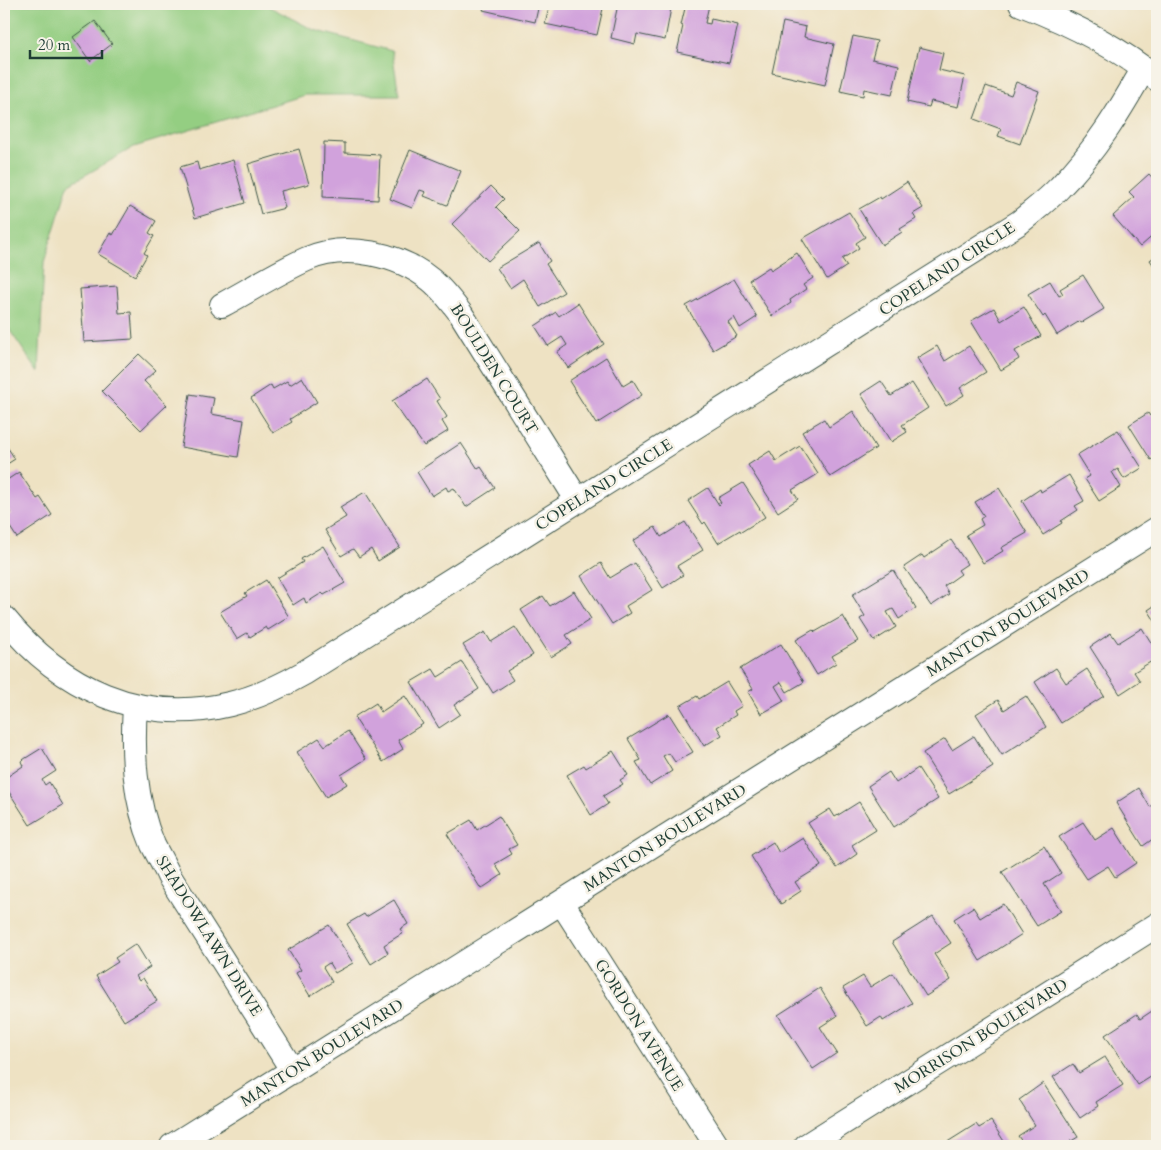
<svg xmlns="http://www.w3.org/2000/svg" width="1161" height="1150" font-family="Cardo,serif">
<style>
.green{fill:#94ce82;stroke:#5a865b}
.building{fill:#d1a2dc}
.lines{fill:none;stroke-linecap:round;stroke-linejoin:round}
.minor-casing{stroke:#3e5649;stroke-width:26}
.minor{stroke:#fff;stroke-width:24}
.labels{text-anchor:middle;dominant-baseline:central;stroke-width:5;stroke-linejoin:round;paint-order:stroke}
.street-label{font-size:16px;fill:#1f3d34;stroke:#f7f3e8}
</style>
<rect width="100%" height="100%" fill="#f7f3e8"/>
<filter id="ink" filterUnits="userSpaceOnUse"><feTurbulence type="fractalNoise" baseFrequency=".02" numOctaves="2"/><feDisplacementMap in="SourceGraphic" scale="10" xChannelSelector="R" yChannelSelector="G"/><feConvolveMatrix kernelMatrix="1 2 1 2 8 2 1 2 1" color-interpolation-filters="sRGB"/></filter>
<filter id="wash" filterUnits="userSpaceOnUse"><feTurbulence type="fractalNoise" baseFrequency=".0096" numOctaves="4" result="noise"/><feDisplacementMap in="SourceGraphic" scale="20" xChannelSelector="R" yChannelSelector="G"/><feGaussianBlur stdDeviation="1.12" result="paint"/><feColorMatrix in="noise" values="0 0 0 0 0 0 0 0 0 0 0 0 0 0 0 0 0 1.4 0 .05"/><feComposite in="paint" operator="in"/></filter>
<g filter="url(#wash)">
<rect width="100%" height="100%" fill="#eee2c3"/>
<path class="green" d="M4 4H264L314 30 392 51 399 95H305L134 147 68 185 44 262 39 373 4 322Z"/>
<g id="blocks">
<path class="building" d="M485 4H539L535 22 483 10Z
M550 4H604L597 35 545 24Z
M618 4H651L671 8 665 40 637 34 635 44 611 38Z
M686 4 709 5 705 23 710 24 711 19 738 25 729 63 677 52 683 26 681 25Z
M95 21 112 44 90 61 73 37Z
M783 22 806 27 804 37 834 44 825 85 772 73Z
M853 36 877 41 872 59 899 65 892 95 864 89 863 96 840 91Z
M919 47 943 53 939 70 965 76 958 107 931 101 929 107 907 102Z
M1016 82 1039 91 1020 144 998 136 1001 129 974 119 986 86 1011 95Z
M324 142 345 143V153L380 155 378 200 323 197Z
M299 149 309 184 281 191 285 208 261 214 248 164Z
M410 150 461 171 447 205 424 196 426 192 420 190 412 208 390 199Z
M233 160 245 203 195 218 180 167 197 162 199 170Z
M1149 174 1157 183V202L1154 205 1157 209V232L1140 247 1113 216 1134 197 1129 192Z
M907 182 923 208 913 214 916 219 900 229 902 232 882 245 859 209 880 197 881 199Z
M491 186 504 199 496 207 520 231 488 261 452 224Z
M130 206 156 221 149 233 154 236 144 253 147 255 135 276 98 254 110 233 113 235Z
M849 212 865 237 856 243 859 248 842 259 847 266 827 279 802 239Z
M539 243 550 261 546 264 564 292 540 307 523 279 510 288 497 268Z
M797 253 813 278 803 285 806 289 790 300 791 303 772 316 749 280 769 267 771 270Z
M1157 255V270L1150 260Z
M1083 275 1104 309 1081 323 1080 321 1057 335 1045 315 1043 317 1028 294 1050 281 1059 296 1063 294 1060 289Z
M734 279 757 317 740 328 734 317 728 322 737 336 713 350 686 306Z
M117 286 119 313 131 312 133 339 84 342 80 289Z
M578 303 604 344 568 368 557 352 567 345 562 337 548 346 535 326 556 312 559 316Z
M1024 307 1041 336 1015 351 1019 359 1001 370 971 321 994 308 1001 321Z
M937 346 945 361 969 346 986 372 960 388 964 395 946 406 917 358Z
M139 354 156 370 144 381 167 405 141 430 102 391Z
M606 357 623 386 633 380 642 395 596 424 569 381Z
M302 377 317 402 290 419 292 422 273 433 251 398 271 385 273 389 287 381 290 385Z
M427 379 440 399 437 401 447 417 442 421 448 431 424 446 392 401Z
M881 381 891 396 912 383 928 408 902 425 907 432 891 442 861 394Z
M190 394 214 398 211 414 244 420 238 457 181 447Z
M853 411 876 448 830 477 802 432 824 419 829 427Z
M1157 411V456L1151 460 1129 425 1148 413 1150 416Z
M1118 430 1142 468 1124 479 1118 469 1112 472 1121 487 1099 501 1085 479 1090 476 1077 455Z
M4 442 15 459 4 466Z
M461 443 478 469 481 467 495 488 466 507 454 488 448 491 446 487 432 496 417 472Z
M800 446 818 474 792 490 798 499 778 512 748 465 770 451 776 461Z
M19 472 37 499 40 497 52 515 17 538 4 518 11 514 4 503V482Z
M1069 475 1084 501 1075 506 1078 510 1061 521 1062 523 1043 535 1022 501 1040 489 1041 492Z
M743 483 765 517 741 532 740 530 718 543 705 522 703 524 688 501 708 488 719 505 721 503 718 498Z
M999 488 1027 533 1001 548 1003 551 983 563 966 535 983 525 980 519 984 516 975 502Z
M365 492 400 547 378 561 371 549 359 557 353 549 341 556 325 530 346 517 340 507Z
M685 522 703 550 677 566 683 575 663 588 633 541 655 527 661 537Z
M951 540 967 564 958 570 961 574 944 586 949 594 931 606 904 567 922 555 924 558Z
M323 546 345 583 324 595 322 593 306 603 304 598 293 605 277 578 303 562 301 559Z
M601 563 610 578 635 563 652 590 626 606 630 613 612 624 581 576Z
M893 570 916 608 899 619 893 609 887 612 896 627 874 641 860 619 865 616 852 595Z
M266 580 289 617 268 630 266 627 250 637 247 633 237 639 220 612 247 596 245 593Z
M574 591 591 619 566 635 572 644 551 657 521 610 543 596 550 606Z
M1157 604V624L1148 610Z
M843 616 858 641 832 656 836 663 817 675 796 640 813 630 815 632Z
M515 627 533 655 507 671 513 680 493 693 463 645 485 632 491 642Z
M1142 628 1157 652V658L1134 672 1140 681 1120 694 1090 647 1111 633 1118 643Z
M781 644 804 682 787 692 781 682 775 686 784 701 761 714 748 692 753 689 740 669Z
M462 662 479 689 454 705 460 714 439 728 411 682 433 669 438 677Z
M1056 668 1066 683 1087 669 1104 696 1061 723 1035 682Z
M727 682 742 706 734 711 736 715 717 727 722 735 704 746 680 706 697 696 699 699Z
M405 696 423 724 398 740 403 749 383 762 354 717 376 703 381 712Z
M1026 696 1046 727 1002 755 976 714 998 700 1004 710Z
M669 714 693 752 675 762 669 753 663 756 672 771 650 785 636 762 641 760 628 739Z
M348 731 366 759 341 775 347 784 326 797 297 752 319 738 325 746Z
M974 736 993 767 949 794 923 753 945 739 952 750Z
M42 748 56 771 42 780 45 785 49 782 63 805 30 825 4 784V779L23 766 21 761Z
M613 751 628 775 620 780 623 784 603 796 608 804 591 815 567 775 584 765 586 768Z
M918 768 938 799 894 827 868 786 889 772 896 783Z
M1139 788 1150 807 1157 802V836L1143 846 1116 803Z
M859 802 876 830 852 845 857 854 837 868 808 823 830 809 835 817Z
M499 816 517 845 509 849 512 854 495 864 502 875 481 889 447 834 471 820 477 830Z
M1083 822 1095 840 1114 828 1136 863 1115 877 1108 866 1087 879 1059 837Z
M803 838 821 866 795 882 801 891 781 904 751 856 773 842 779 853Z
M1044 846 1061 873 1044 884 1061 911 1037 926 1002 872Z
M394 900 408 924 400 929 403 933 384 945 388 953 371 964 347 924 364 914 366 917Z
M1003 904 1022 934 980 961 954 919 973 907 980 918Z
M933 916 951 943 934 954 951 980 926 996 892 942Z
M329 925 353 963 335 973 329 963 323 967 332 982 310 996 296 973 301 970 288 950Z
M136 944 150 967 136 976 139 981 143 978 157 1001 124 1021 96 976 118 962 115 958Z
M893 973 912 1003 883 1021 881 1017 867 1026 843 988 863 976 870 987Z
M820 988 837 1016 820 1027 837 1053 813 1069 778 1015Z
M1155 1009 1157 1013V1058L1154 1060 1157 1065V1073L1138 1085 1105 1035 1137 1014 1140 1019Z
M1105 1057 1123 1085 1096 1102 1098 1106 1080 1118 1053 1077 1073 1064 1079 1073Z
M1043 1083 1078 1137 1063 1146H1025L1018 1136 1035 1125 1019 1100Z
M991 1121 1007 1146H941L976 1124 979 1128Z"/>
</g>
</g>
<g filter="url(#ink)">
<use href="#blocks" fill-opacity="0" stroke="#3e5649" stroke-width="1"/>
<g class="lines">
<g class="minor-casing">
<path id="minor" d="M1021 4C1070 23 1117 46 1157 79
M222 305C250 290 278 272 307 259 346 242 399 254 431 280 443 290 452 302 461 314L578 501
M4 618C61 688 140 726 230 704 256 698 281 686 304 673L1020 222C1033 211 1048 200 1060 187 1096 150 1119 112 1144 68
M135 706C132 753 134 800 153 845 158 855 164 865 169 876L293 1071
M562 903 717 1146
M172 1146 1157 529
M806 1146 1157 925"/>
</g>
<use href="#minor" class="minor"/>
</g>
</g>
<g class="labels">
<g class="street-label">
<text transform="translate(947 269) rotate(-33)">COPELAND CIRCLE</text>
<text transform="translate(494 369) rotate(58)">BOULDEN COURT</text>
<text transform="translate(604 485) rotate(-32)">COPELAND CIRCLE</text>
<text transform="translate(1008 623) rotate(-32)">MANTON BOULEVARD</text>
<text transform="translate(665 838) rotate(-32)">MANTON BOULEVARD</text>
<text transform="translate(209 936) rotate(58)">SHADOWLAWN DRIVE</text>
<text transform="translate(639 1025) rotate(58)">GORDON AVENUE</text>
<text transform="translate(981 1036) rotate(-32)">MORRISON BOULEVARD</text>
<text transform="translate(322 1053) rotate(-32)">MANTON BOULEVARD</text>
</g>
</g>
<rect width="1161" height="1150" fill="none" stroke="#f7f3e8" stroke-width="20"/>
<path d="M30 50v8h72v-8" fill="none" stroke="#1f3d34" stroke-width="2.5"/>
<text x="38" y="50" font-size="15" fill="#1f3d34" stroke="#f7f3e8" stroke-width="4" paint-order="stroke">20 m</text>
</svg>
